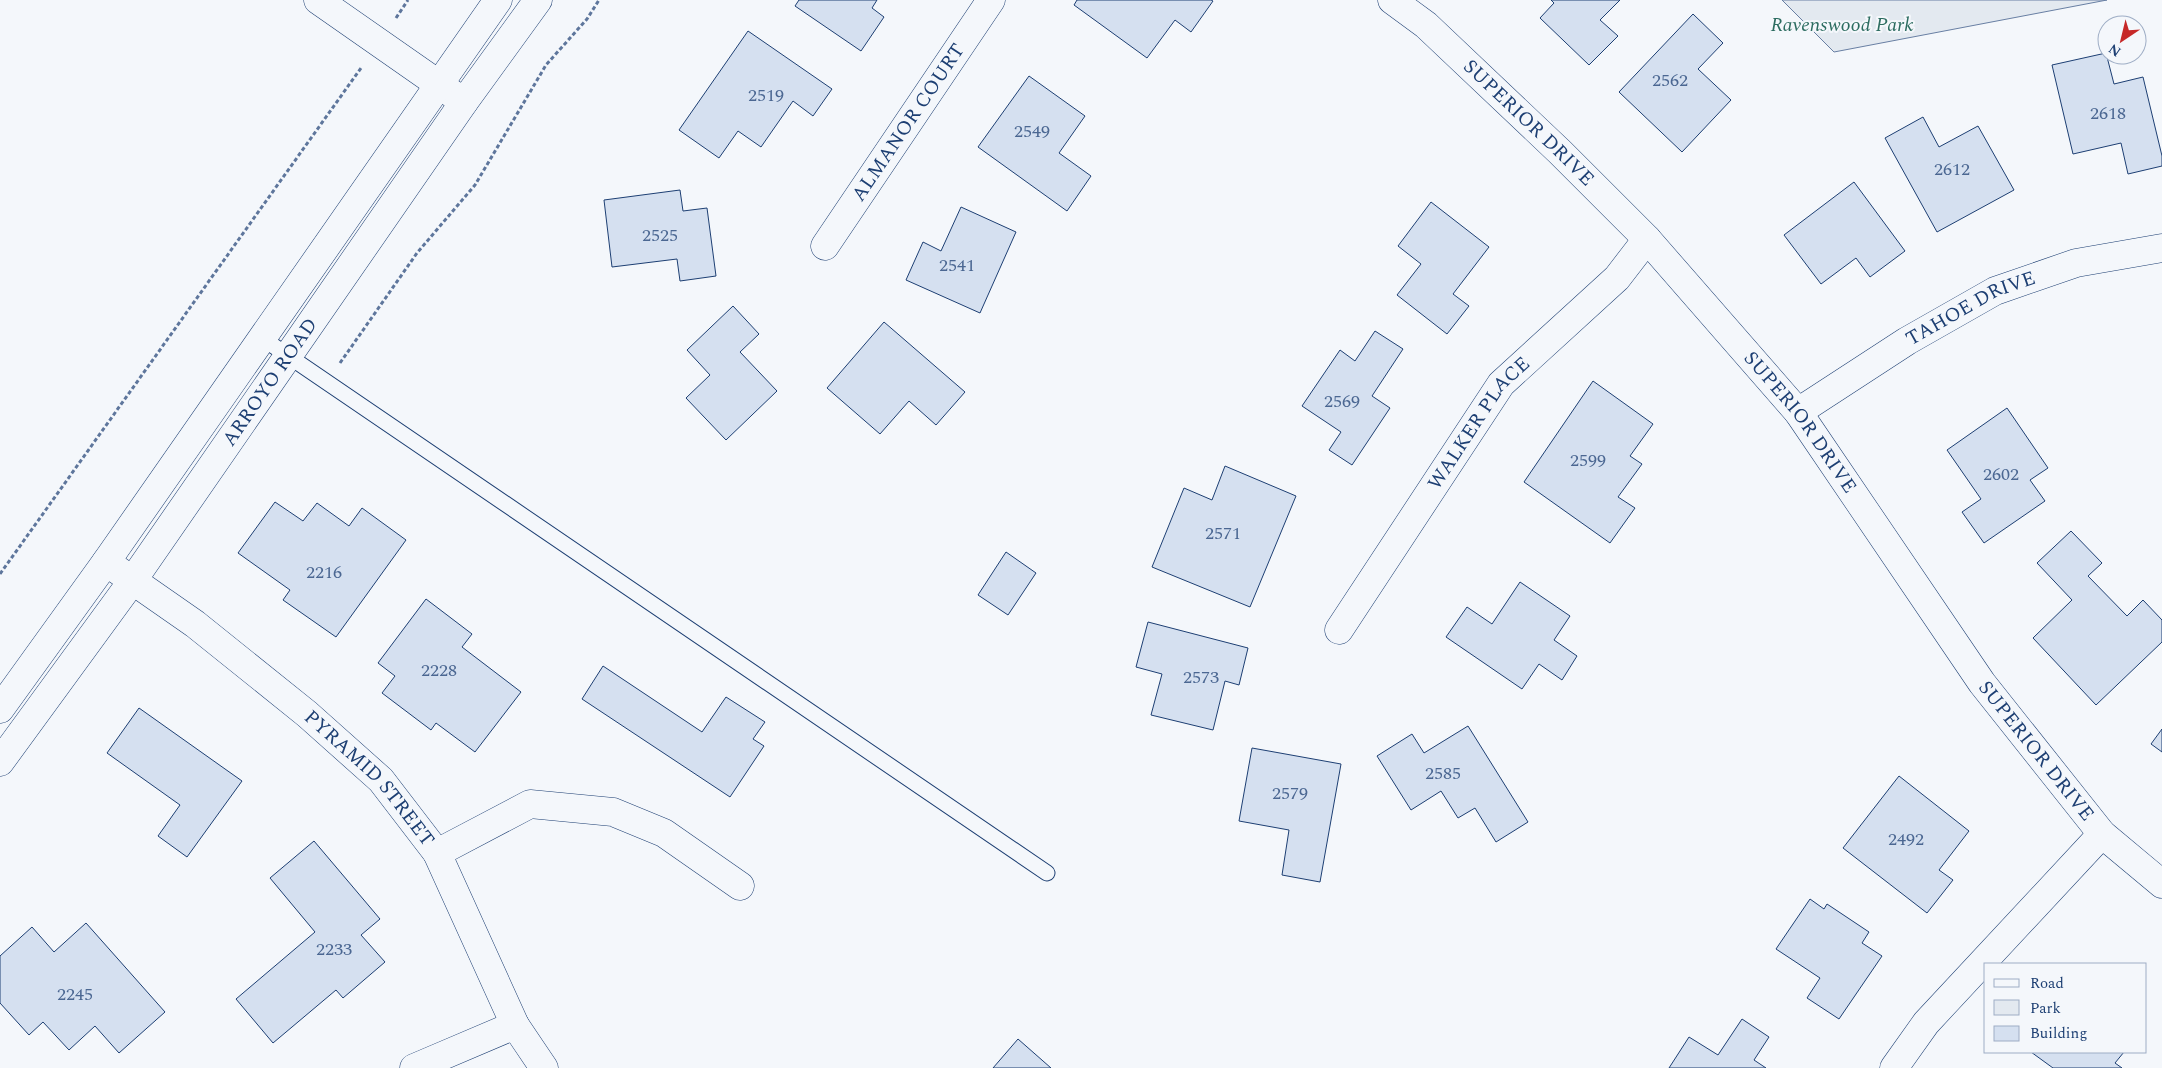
<svg xmlns="http://www.w3.org/2000/svg" width="2162" height="1068" font-family="Spectral,serif">
<style>
.green{fill:#e3e9f0;stroke:#687fa3}
.building{fill:#d5e0f0;stroke:#1d3f73}
.lines{fill:none;stroke-linecap:round;stroke-linejoin:round}
.service-casing{stroke:#1d3f73;stroke-width:17}
.minor-casing{stroke:#1d3f73;stroke-width:29}
.tertiary-casing{stroke:#1d3f73;stroke-width:29}
.path{stroke:#5e769c;stroke-width:3;stroke-dasharray:4 2.5;stroke-linecap:butt}
.service{stroke:#f4f7fb;stroke-width:15}
.minor{stroke:#f4f7fb;stroke-width:28}
.tertiary{stroke:#f4f7fb;stroke-width:28}
.labels{text-anchor:middle;dominant-baseline:central;stroke-width:4;stroke-linejoin:round;paint-order:stroke}
.number-label{font-size:18px;fill:#4b6792}
.park-label{font-size:20px;font-style:italic;fill:#2c6c60;stroke:#f4f7fb}
.street-label{font-size:20px;fill:#1d3f73;stroke:#f4f7fb}
</style>
<rect width="100%" height="100%" fill="#f4f7fb"/>
<path class="green" d="M1782 0H2107L1834 52Z"/>
<path class="building" d="M799 0H877L872 8 884 17 861 51 795 6Z
M1077 0H1211L1213 1 1191 32 1175 20 1147 58 1074 5Z
M1551 0H1620L1600 20 1618 36 1589 65 1540 18 1554 3Z
M1693 14 1723 43 1698 69 1731 100 1682 152 1619 92Z
M748 31 832 89 813 116 793 101 761 147 738 131 719 158 679 130Z
M2106 53 2114 84 2143 77 2162 156V166L2128 174 2121 143 2073 154 2052 65Z
M1029 76 1085 116 1059 153 1091 176 1067 211 978 147Z
M1923 117 1939 147 1978 126 2014 190 1937 232 1885 138Z
M1854 182 1905 251 1870 277 1856 258 1821 284 1784 235Z
M680 190 683 211 707 208 716 276 680 281 677 259 612 267 604 200Z
M1431 202 1489 247 1453 294 1469 306 1447 334 1397 295 1421 264 1398 246Z
M961 207 1016 232 980 313 906 280 923 242 941 251Z
M733 306 759 334 740 352 777 391 726 440 686 398 710 375 687 350Z
M884 322 965 392 936 425 909 401 880 434 827 388Z
M1375 331 1403 349 1372 396 1390 408 1352 465 1329 450 1341 432 1302 406 1340 350 1355 361Z
M1593 381 1653 424 1630 456 1642 464 1618 497 1635 508 1610 543 1524 482Z
M2007 408 2048 468 2030 480 2045 501 1984 543 1962 512 1981 499 1947 450Z
M1225 466 1296 496 1250 607 1152 567 1184 488 1212 500Z
M275 502 303 521 317 503 349 526 362 508 406 540 336 637 283 600 290 590 238 553Z
M2071 531 2102 563 2088 576 2127 616 2143 600 2162 620V642L2096 705 2033 638 2072 600 2037 563Z
M1006 552 1036 573 1008 615 978 595Z
M1520 582 1570 616 1554 640 1577 656 1562 680 1539 664 1522 689 1446 637 1467 607 1492 624Z
M426 599 472 634 462 647 521 692 475 752 436 723 431 730 382 693 395 676 378 663Z
M1148 622 1248 648 1239 685 1225 681 1213 730 1151 715 1162 674 1136 667Z
M603 666 702 732 726 697 765 722 753 739 764 746 730 797 582 699Z
M139 708 242 781 187 857 158 836 180 805 107 753Z
M1468 726 1528 822 1496 842 1475 808 1458 818 1441 791 1411 810 1377 756 1412 734 1424 753Z
M2162 729V752L2151 744Z
M1252 748 1341 764 1320 882 1282 875 1289 830 1239 821Z
M1899 776 1969 831 1939 870 1953 880 1927 913 1843 848Z
M314 841 380 919 361 935 385 962 343 998 336 990 273 1043 236 999 315 932 270 878Z
M1810 899 1824 909 1827 904 1869 932 1862 943 1882 956 1839 1019 1807 998 1820 978 1776 949Z
M86 923 165 1012 119 1053 95 1026 69 1050 43 1022 29 1035 0 1003V956L32 927 54 952Z
M1742 1019 1769 1037 1754 1060 1766 1068H1669L1689 1037 1718 1055Z
M1018 1039 1051 1068H993Z
M2031 1052H2124L2115 1063 2122 1068H2053Z"/>
<g class="lines">
<g class="service-casing">
<path id="service" d="M262 338 1047 873"/>
</g>
<g class="minor-casing">
<g id="minor">
<path d="M318 0 464 102"/>
<path id="s1" d="M825 246 991 0"/>
<path id="s2" d="M1798 412 1907 341 1995 291 2076 263 2162 248"/>
<path id="s3" d="M106 562 195 624 307 714 381 780 437 853 515 1025 544 1068"/>
<path id="s4" d="M1339 630 1501 384 1617 278 1647 239"/>
<path d="M437 853 530 804 613 812 664 833 740 886"/>
<path d="M414 1068 515 1025"/>
<path d="M1894 1068 1926 1023 2102 834"/>
</g>
</g>
<g class="tertiary-casing">
<g id="tertiary">
<path id="s5" d="M1392 0 1426 25 1560 152 1647 239 1798 412 1982 683 2102 834 2162 884"/>
<path d="M0 709 106 562 498 0"/>
<path id="s6" d="M0 762 133 580 464 102 538 0"/>
</g>
</g>
<path class="path" d="M396 18 408 0
M340 363 417 253 475 185 546 65 587 19 599 0
M0 574 361 68"/>
<use href="#service" class="service"/>
<use href="#minor" class="minor"/>
<use href="#tertiary" class="tertiary"/>
</g>
<g class="labels">
<g class="number-label">
<text x="1670" y="80">2562</text>
<text x="766" y="95">2519</text>
<text x="2108" y="113">2618</text>
<text x="1032" y="131">2549</text>
<text x="1952" y="169">2612</text>
<text x="660" y="235">2525</text>
<text x="957" y="265">2541</text>
<text x="1342" y="401">2569</text>
<text x="1588" y="460">2599</text>
<text x="2001" y="474">2602</text>
<text x="1223" y="533">2571</text>
<text x="324" y="572">2216</text>
<text x="439" y="670">2228</text>
<text x="1201" y="677">2573</text>
<text x="1443" y="773">2585</text>
<text x="1290" y="793">2579</text>
<text x="1906" y="839">2492</text>
<text x="334" y="949">2233</text>
<text x="75" y="994">2245</text>
</g>
<g class="park-label">
<text x="1842" y="25">Ravenswood Park</text>
</g>
<g class="street-label">
<text stroke="none"><textPath href="#s1" startOffset="149">ALMANOR COURT</textPath></text>
<text stroke="none"><textPath href="#s5" startOffset="184">SUPERIOR DRIVE</textPath></text>
<text stroke="none"><textPath href="#s2" startOffset="202">TAHOE DRIVE</textPath></text>
<text stroke="none"><textPath href="#s6" startOffset="466">ARROYO ROAD</textPath></text>
<text stroke="none"><textPath href="#s5" startOffset="589">SUPERIOR DRIVE</textPath></text>
<text stroke="none"><textPath href="#s4" startOffset="250">WALKER PLACE</textPath></text>
<text stroke="none"><textPath href="#s5" startOffset="994">SUPERIOR DRIVE</textPath></text>
<text stroke="none"><textPath href="#s3" startOffset="342">PYRAMID STREET</textPath></text>
</g>
</g>
<rect x="1984" y="963" width="162" height="90" fill="#f4f7fb" stroke="#9eadc5"/>
<rect x="1994" y="979" width="25" height="8" fill="#f4f7fb" stroke="#9eadc5"/>
<text x="2030" y="988" font-size="15" fill="#1d3f73">Road</text>
<rect x="1994" y="1000" width="25" height="15" fill="#e3e9f0" stroke="#9eadc5"/>
<text x="2030" y="1013" font-size="15" fill="#1d3f73">Park</text>
<rect x="1994" y="1026" width="25" height="15" fill="#d5e0f0" stroke="#9eadc5"/>
<text x="2030" y="1038" font-size="15" fill="#1d3f73">Building</text>
<g transform="translate(2122 40) rotate(215)"><circle r="24" fill="#f4f7fb" stroke="#9eadc5"/>
<path d="M0-4L9 19L0 12L-9 19Z" fill="#c62828"/>
<text y="-8" font-size="14" font-weight="bold" text-anchor="middle" fill="#1d3f73">N</text>
</g>
</svg>
